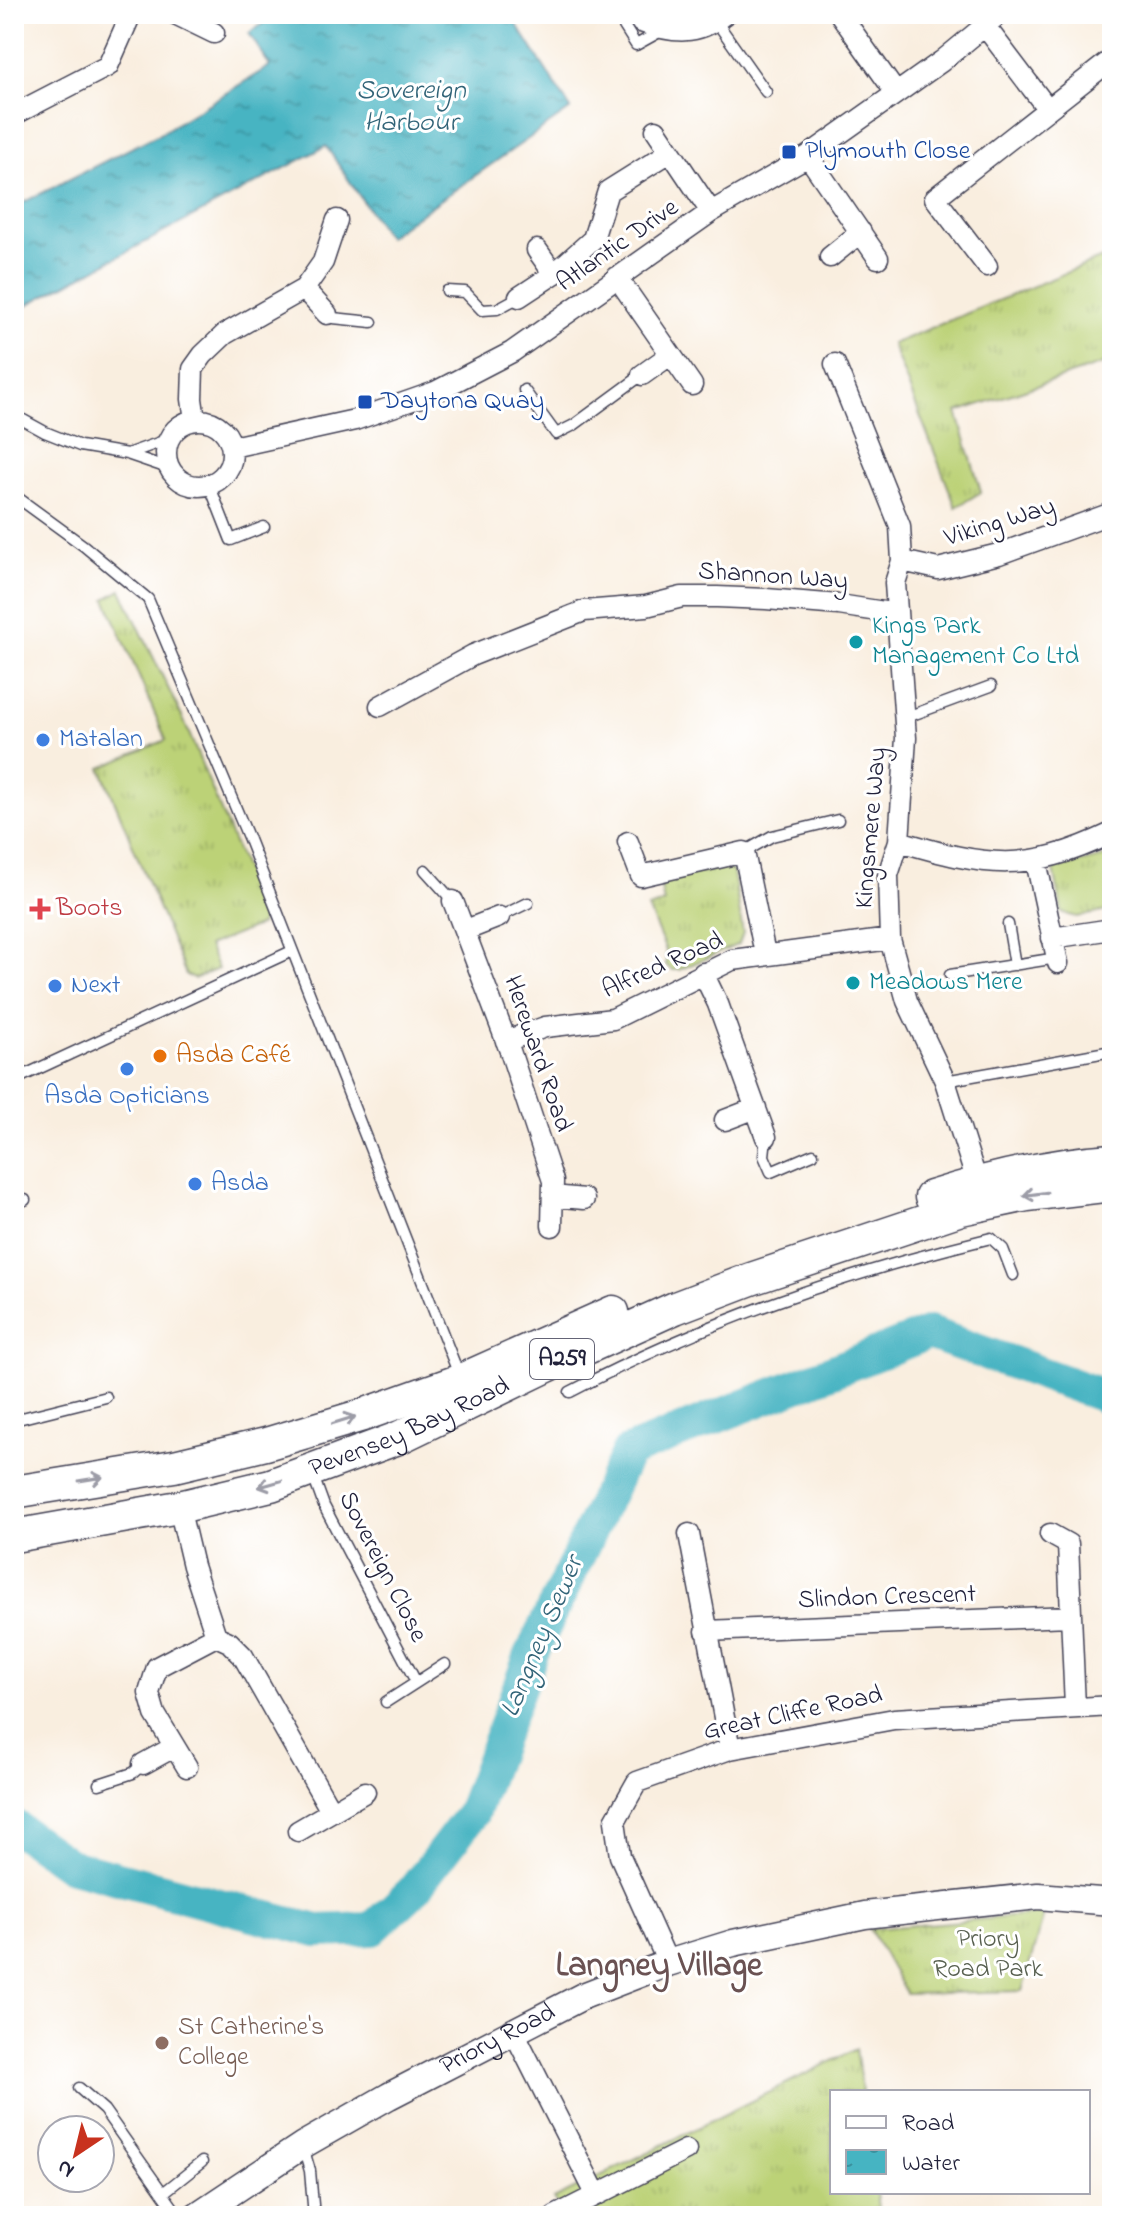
<svg xmlns="http://www.w3.org/2000/svg" width="1126" height="2230" font-family="'Indie Flower',sans-serif">
<style>
.grass{fill:url(#grass-tufts);stroke:#6f7a59;stroke-width:2}
.water{fill:url(#water-ripples);stroke:#346b7e;stroke-width:2}
.lines{fill:none;stroke-linecap:round;stroke-linejoin:round}
.river{stroke:#46b4c2;stroke-width:34}
.service-casing{stroke:#424154;stroke-width:13}
.minor-casing{stroke:#424154;stroke-width:23}
.tertiary-casing{stroke:#424154;stroke-width:29}
.primary-casing{stroke:#424154;stroke-width:35}
.service{stroke:#fff;stroke-width:10}
.minor{stroke:#fff;stroke-width:20}
.tertiary{stroke:#fff;stroke-width:26}
.primary{stroke:#fff;stroke-width:32}
.oneway{stroke:#9c9ca7}
.transit-dot{fill:#1a4fb4;stroke:#fff;stroke-width:3}
.culture-dot{fill:#0f9aa8;stroke:#fff;stroke-width:3}
.shop-dot{fill:#3f7fe0;stroke:#fff;stroke-width:3}
.health-dot{fill:#e0444e;stroke:#fff;stroke-width:3}
.food-dot{fill:#e8710a;stroke:#fff;stroke-width:3}
.education-dot{fill:#8d6e63;stroke:#fff;stroke-width:3}
.labels{text-anchor:middle;dominant-baseline:central;stroke-width:6;stroke-linejoin:round;paint-order:stroke}
.shield{fill:#fff;stroke:#646476;stroke-width:2}
.shield-label{font-size:24px;font-weight:bold;fill:#22223b}
.transit-label{font-size:26px;fill:#164399;stroke:#fff;text-anchor:start}
.street-label{font-size:26px;fill:#22223b;stroke:#fff}
.culture-label{font-size:26px;fill:#0d838f;stroke:#fff;text-anchor:start}
.shop-label{font-size:26px;fill:#366cbe;stroke:#fff;text-anchor:start}
.health-label{font-size:26px;fill:#be3a42;stroke:#fff;text-anchor:start}
.food-label{font-size:26px;fill:#c56008;stroke:#fff;text-anchor:start}
.park-label{font-size:26px;fill:#586050;stroke:#fff}
.education-label{font-size:26px;fill:#785e54;stroke:#fff;text-anchor:start}
.water-label{font-size:28px;font-style:italic;fill:#326478;stroke:#fff}
.district-label{font-size:34px;font-weight:bold;fill:#6a5253;stroke:#fff}
</style>
<defs>
<pattern id="grass-tufts" width="24" height="20" patternUnits="userSpaceOnUse" patternTransform="scale(2)"><rect width="24" height="20" fill="#bcd277"/><path d="M3 7l-1-3M5 7V3M7 7l1-3M15 17l-1-3M17 17v-4M19 17l1-3" fill="none" stroke="#a1b468"/></pattern>
<pattern id="water-ripples" width="26" height="14" patternUnits="userSpaceOnUse" patternTransform="scale(2)"><rect width="26" height="14" fill="#46b4c2"/><path d="M2 4q2-2 4 0t4 0M15 11q2-2 4 0t4 0" fill="none" stroke="#3a929f"/></pattern>
</defs>
<rect width="100%" height="100%" fill="#fff"/>
<filter id="ink" filterUnits="userSpaceOnUse"><feTurbulence type="fractalNoise" baseFrequency=".0125" numOctaves="2"/><feDisplacementMap in="SourceGraphic" scale="16" xChannelSelector="R" yChannelSelector="G"/><feConvolveMatrix kernelMatrix="1 2 1 2 8 2 1 2 1" color-interpolation-filters="sRGB"/></filter>
<filter id="wash" filterUnits="userSpaceOnUse"><feTurbulence type="fractalNoise" baseFrequency=".006" numOctaves="4" result="noise"/><feDisplacementMap in="SourceGraphic" scale="32" xChannelSelector="R" yChannelSelector="G"/><feGaussianBlur stdDeviation="1.8" result="paint"/><feColorMatrix in="noise" values="0 0 0 0 0 0 0 0 0 0 0 0 0 0 0 0 0 1.4 0 .05"/><feComposite in="paint" operator="in"/></filter>
<g filter="url(#wash)">
<rect width="100%" height="100%" fill="#f9eedf"/>
<path class="grass" d="M1102 258 1112 285V361L957 412 981 492 956 507 892 344Z
M121 590 184 721 264 916 260 925 208 946 218 969 194 979 186 975 101 768 166 740 106 599Z
M1112 855V910L1077 917 1062 913 1054 869Z
M725 867 733 871 743 933 739 944 679 970H672L666 965V951L648 908 664 903 661 888 667 879Z
M1044 1914 1022 1991 906 1994 870 1929Z
M856 2049 862 2092H832V2192H876L879 2216H565L554 2199Z"/>
<path class="water" d="M278 14H510L571 109 387 237 326 146 14 312V207L161 133 270 66 249 33Z"/>
<g class="lines">
<path class="river" d="M14 1826 69 1865 317 1931 372 1929 412 1892 472 1814 531 1655 628 1452 929 1333 1112 1399"/>
</g>
</g>
<g filter="url(#ink)">
<g class="lines">
<g class="service-casing">
<path id="service" d="M622 14 624 26 636 45 663 30
M716 21 766 92
M447 291 465 292 482 310 497 309 519 297
M327 314 333 318 372 322
M524 390 556 434 574 425 642 375
M14 415 45 432 80 446 127 454 171 469
M127 454 169 439
M209 484 231 540 264 527
M14 495 84 546 148 599 248 837 459 1375
M904 718 991 686
M744 852 772 836 838 820
M425 870 453 901
M499 917 528 903
M1008 924 1015 965
M950 975 1057 958
M14 1080 292 951
M945 1081 1112 1051
M766 1137 764 1156 771 1172 813 1154
M14 1204 25 1200
M570 1392C706 1321 843 1274 991 1238L1003 1249 1013 1275
M14 1420 106 1397
M312 1473 324 1506 416 1682
M386 1702 445 1664
M99 1784 133 1773 143 1764
M79 2088 104 2110 179 2216
M303 2147 310 2171 314 2216
M163 2193 202 2162
M1046 2215 1112 2214"/>
</g>
<g class="minor-casing">
<path id="minor" d="M175 14 214 33
M840 14 896 93
M641 22C673 33 697 36 725 14
M985 26 1047 108
M19 112 108 66 131 14
M656 130 711 212
M808 156 878 258
M537 250 554 274
M830 257 861 232
M987 266 935 198 1112 59
M617 277 692 385
M304 289 327 314
M519 297 554 274 593 239 608 191 670 152
M835 364 900 526 902 561 895 583 906 738 899 841 888 875 890 939 907 1001 945 1081 977 1182
M642 375 670 355
M195 420 192 399 193 369 203 355 225 334 304 289 323 262 337 220
M166 453a33 33 0 1 1 66 0a33 33 0 1 1-66 0Z
M232 447 355 420 435 392 512 352 711 212 808 156 942 61 999 14
M902 561 938 569 999 554 1112 513
M380 706 473 655 584 611 646 606 682 597H717L766 599 839 605 897 614
M899 841C987 867 1026 874 1112 833
M628 842 641 876 744 852 765 954
M1036 861 1058 963
M453 901 510 1051 553 1181 552 1226
M466 930 499 917
M1052 938 1112 929
M703 973 718 1004 766 1137
M506 1041 545 1027 613 1019 732 960 890 939
M725 1120 756 1108
M553 1196 584 1199
M179 1507 193 1566 216 1636 229 1642 243 1656 331 1811
M689 1534 730 1749
M1050 1534 1068 1544 1075 1707
M706 1631 1070 1616
M143 1764 174 1747
M187 1767 155 1714 149 1693 157 1667 216 1636
M298 1831 365 1792
M668 1963 620 1856 615 1821 637 1782 730 1749 894 1719 1112 1706
M513 2030 596 2194
M555 2216 686 2150"/>
</g>
<g class="tertiary-casing">
<g id="tertiary">
<path id="s1" d="M196 2216 303 2145 389 2096 583 1996 668 1963 733 1943 865 1915 1038 1896 1112 1902"/>
</g>
</g>
<g class="primary-casing">
<g id="primary">
<path d="M931 1197C990 1178 1050 1164 1112 1160"/>
<path d="M14 1492 174 1466 266 1444 363 1415 461 1380 613 1312"/>
<path id="s2" d="M14 1536 179 1507 271 1485 398 1438 547 1366 675 1308 751 1279 961 1209 1027 1195 1112 1185"/>
</g>
</g>
<use href="#service" class="service"/>
<use href="#minor" class="minor"/>
<use href="#tertiary" class="tertiary"/>
<use href="#primary" class="primary"/>
</g>
<defs><path id="oneway-shaft" d="M-6 0H5M1.5-3L5.5 0L1.5 3" fill="none" stroke-width="1.6" stroke-linecap="round" stroke-linejoin="round" transform="scale(2)"/></defs>
<g class="oneway">
<use href="#oneway-shaft" transform="translate(1035 1194) rotate(172)"/>
<use href="#oneway-shaft" transform="translate(344 1420) rotate(-17)"/>
<use href="#oneway-shaft" transform="translate(91 1479) rotate(-9)"/>
<use href="#oneway-shaft" transform="translate(270 1484) rotate(164)"/>
</g>
</g>
<g class="transit-dot">
<rect x="781" y="144" width="16" height="16" rx="4"/>
<rect x="357" y="394" width="16" height="16" rx="4"/>
</g>
<g class="culture-dot">
<circle cx="856" cy="642" r="8"/>
<circle cx="853" cy="983" r="8"/>
</g>
<g class="shop-dot">
<circle cx="43" cy="740" r="8"/>
<circle cx="55" cy="986" r="8"/>
<circle cx="127" cy="1069" r="8"/>
<circle cx="195" cy="1184" r="8"/>
</g>
<path class="health-dot" d="M36 897h8v8h8v8h-8v8h-8v-8h-8v-8h8z"/>
<circle class="food-dot" cx="160" cy="1056" r="8"/>
<circle class="education-dot" cx="162" cy="2043" r="8"/>
<g class="labels">
<rect class="shield" x="530" y="1339" width="64" height="40" rx="6"/>
<g class="shield-label">
<text x="562" y="1359">A259</text>
</g>
<g class="transit-label">
<text x="805" y="152">Plymouth Close</text>
<text x="381" y="402">Daytona Quay</text>
</g>
<g class="street-label">
<text transform="translate(618 246) rotate(-35)">Atlantic Drive</text>
<text transform="translate(1000 523) rotate(-17)">Viking Way</text>
<text transform="translate(773 577) rotate(4)">Shannon Way</text>
<text transform="translate(872 828) rotate(-85)">Kingsmere Way</text>
<text transform="translate(663 966) rotate(-24)">Alfred Road</text>
<text transform="translate(537 1054) rotate(71)">Hereward Road</text>
<text stroke="none"><textPath href="#s2" startOffset="412">Pevensey Bay Road</textPath></text>
<text transform="translate(382 1567) rotate(63)">Sovereign Close</text>
<text transform="translate(887 1598) rotate(-2)">Slindon Crescent</text>
<text transform="translate(793 1714) rotate(-12)">Great Cliffe Road</text>
<text stroke="none"><textPath href="#s1" startOffset="350">Priory Road</textPath></text>
</g>
<g class="culture-label">
<text x="872" y="627">Kings Park<tspan x="872" dy="30">Management Co Ltd</tspan></text>
<text x="869" y="983">Meadows Mere</text>
</g>
<g class="shop-label">
<text x="59" y="740">Matalan</text>
<text x="71" y="986">Next</text>
<text x="127" y="1097" text-anchor="middle">Asda Opticians</text>
<text x="211" y="1184">Asda</text>
</g>
<g class="health-label">
<text x="56" y="909">Boots</text>
</g>
<g class="food-label">
<text x="176" y="1056">Asda Café</text>
</g>
<g class="park-label">
<text x="988" y="1940">Priory<tspan x="988" dy="30">Road Park</tspan></text>
</g>
<g class="education-label">
<text x="178" y="2028">St Catherine's<tspan x="178" dy="30">College</tspan></text>
</g>
<g class="water-label">
<text x="411" y="91">Sovereign<tspan x="411" dy="32">Harbour</tspan></text>
<text transform="translate(543 1637) rotate(-67)">Langney Sewer</text>
</g>
<g class="district-label">
<text x="659" y="1967">Langney Village</text>
</g>
</g>
<rect width="1126" height="2230" fill="none" stroke="#fff" stroke-width="48"/>
<rect x="830" y="2090" width="260" height="104" fill="#ffffff" stroke="#a7a7b1" stroke-width="2"/>
<rect x="846" y="2116" width="40" height="12" fill="#ffffff" stroke="#a7a7b1" stroke-width="2"/>
<text x="902" y="2130" font-size="24" fill="#22223b">Road</text>
<rect x="846" y="2150" width="40" height="24" fill="url(#water-ripples)" stroke="#a7a7b1" stroke-width="2"/>
<text x="902" y="2170" font-size="24" fill="#22223b">Water</text>
<g transform="translate(76 2154) rotate(215)"><circle r="38" fill="#ffffff" stroke="#a7a7b1" stroke-width="2"/>
<path d="M0-6L14 30L0 20L-14 30Z" fill="#c8321e"/>
<text y="-12" font-size="22" font-weight="bold" text-anchor="middle" fill="#22223b">N</text>
</g>
</svg>
